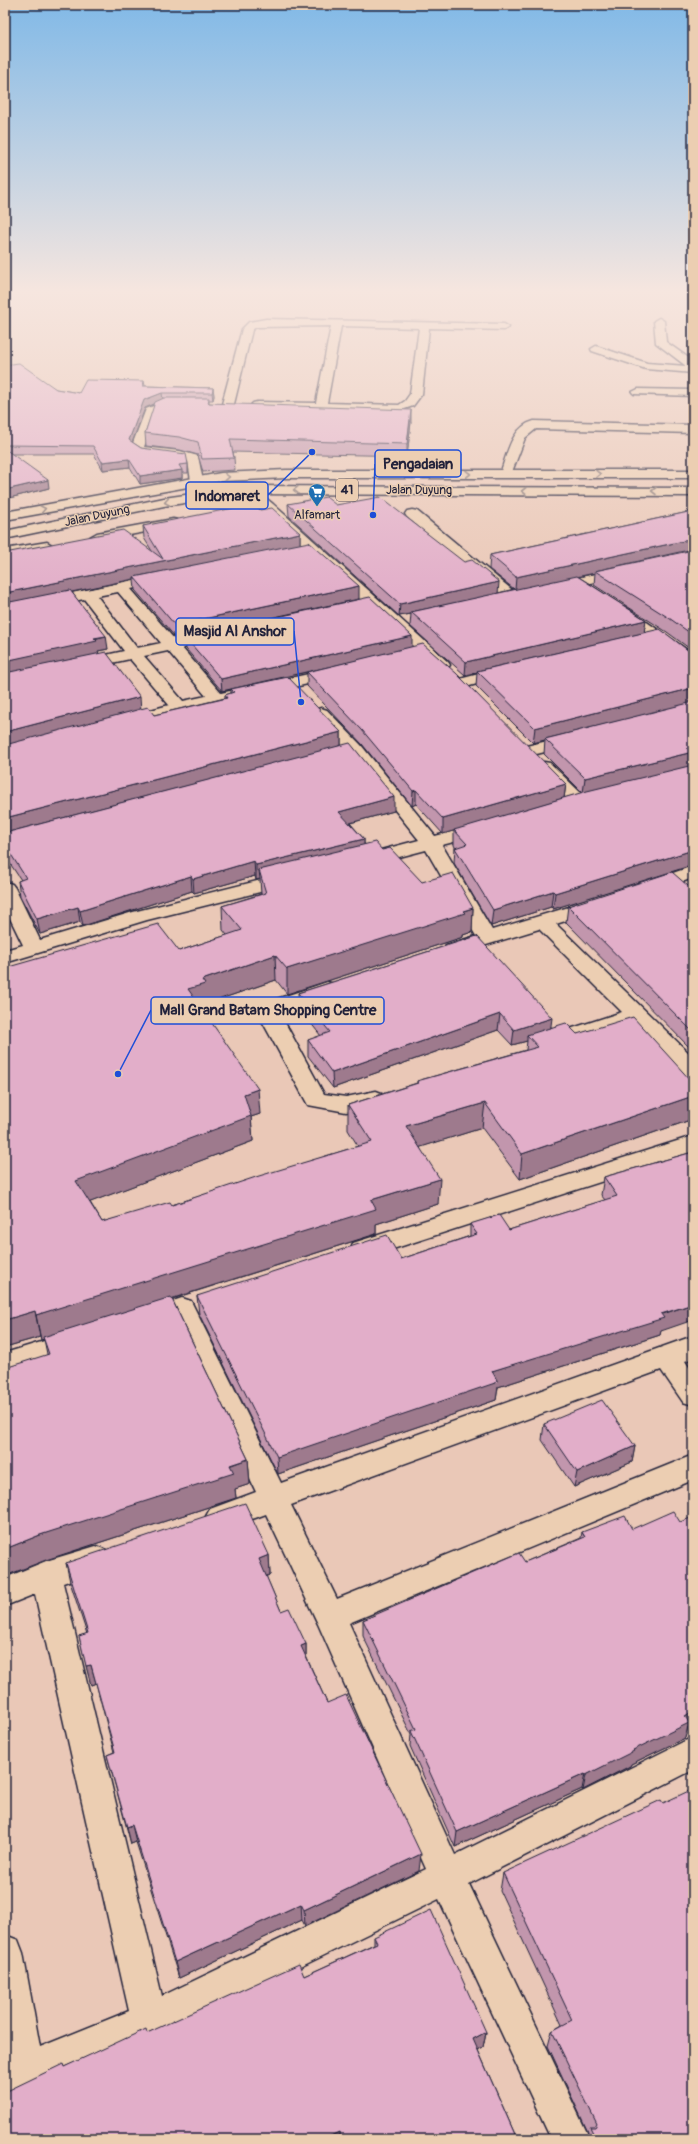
<svg xmlns="http://www.w3.org/2000/svg" width="698" height="2144" font-family="Pangolin,sans-serif">
<style>
.lines{fill:none;stroke-linecap:round;stroke-linejoin:round}
.street-casing{stroke:#22223b;stroke-width:3}
.highway-casing{stroke:#22223b;stroke-width:3}
.street{fill:#ecceb2;fill-rule:evenodd}
.highway{fill:#ecceb2;fill-rule:evenodd}
.wall{fill:#c296ad;stroke:#22223b;fill-rule:evenodd}
.shaded-wall{fill:#9e7a8d;stroke:#22223b}
.building{fill:#e2aec9;stroke:#22223b}
.oneway{stroke:#877876}
.labels{text-anchor:middle;dominant-baseline:central;stroke-width:3;stroke-linejoin:round;paint-order:stroke}
.far-street-label{font-size:12px;fill:#22223b;stroke:#ecceb2}
.far-poi-label{font-size:12px;fill:#22223b;stroke:#ecceb2}
.shield{fill:#ecceb2;stroke:#5f565f;stroke-width:1}
.shield-label{font-size:13px;font-weight:bold;fill:#22223b}
.leader{fill:none;stroke:#1d4ed8;stroke-width:1.5}
.callout-dot{fill:#1d4ed8;stroke:#ecceb2;stroke-width:1.5}
.callout{fill:#ecceb2;stroke:#1d4ed8;stroke-width:1.5}
.callout-label{font-size:15px;text-anchor:middle;font-weight:bold;fill:#22223b}
</style>
<rect width="100%" height="100%" fill="#eac8b7"/>
<filter id="ink" filterUnits="userSpaceOnUse"><feTurbulence type="fractalNoise" baseFrequency=".025" numOctaves="2"/><feDisplacementMap in="SourceGraphic" scale="8" xChannelSelector="R" yChannelSelector="G"/><feConvolveMatrix kernelMatrix="1 2 1 2 8 2 1 2 1" color-interpolation-filters="sRGB"/></filter>
<g filter="url(#ink)">
<g class="lines">
<g class="street-casing">
<path id="street" d="M659 318 664 321 666 342 693 361V373L646 369 592 351 591 349 596 346 647 363 686 366 656 343 654 321Z
M266 319 504 324 509 327 504 330 429 328 422 394 413 406 399 411 253 407 251 405 253 403 257 402 316 403 331 326 256 327 252 330 234 404 228 407 224 406 222 404 242 329 249 322ZM341 326 419 328 410 394 405 401 399 405 327 403Z
M638 389 693 390V396L634 394 632 392Z
M163 402H183L189 405 183 408H165L155 413 144 447 180 451 198 456 203 481 201 484 197 485 191 481 188 461C173 456 140 461 131 448L146 409Z
M534 421 693 425V433L536 429 525 438 510 477H502L500 474C507 455 511 427 534 421Z
M247 486 252 487 273 504 448 662 450 665 448 668H436L242 493 241 490Z
M412 510 417 511 516 593 518 596 516 599H506L407 517 405 514 407 511Z
M173 519 178 520 180 523 178 526 97 541 90 537 97 533Z
M47 542 54 546 52 549 5 557V549Z
M624 568 629 569 631 572 629 575 556 590 551 589 549 586 551 583 556 582Z
M162 574 167 575 169 578 167 581 131 589 175 640 215 631 220 633 223 636 220 639 182 648 221 693 336 668 342 670 344 673 342 676 336 678 182 711 124 727 118 725 116 722 118 719 169 705 130 659 80 670 74 668 72 665 74 662 124 651 84 599 5 615V607ZM118 592 161 643 137 648 97 596ZM168 651 206 696 183 701 144 656Z
M620 606 625 607 693 654V666L688 664 615 613 613 610 615 607Z
M505 667 511 669 513 672 511 675 462 688 456 686 454 683 456 680Z
M321 708 327 710 361 745 435 836 483 824 489 825 492 829 489 833 442 845 492 930 589 901 596 899 603 901 606 905 603 909 556 924 693 1057V1077L685 1075 633 1023 558 1048 550 1050 542 1048 539 1043 542 1038 622 1012 539 929 460 953 453 955 446 953 443 949 446 945 476 936 426 850 365 866 358 864 356 860 358 856 419 840 349 753 315 716 313 713 315 710Z
M573 735 579 736 581 740 579 744 528 756 522 755 520 751 522 747Z
M544 762 550 763 585 797 588 801 585 805 579 806 573 805 538 771 535 767 538 763Z
M693 866V878L651 893 644 891 641 887 644 883Z
M289 873 296 875 298 879 296 883 147 920 5 963V950L23 945 5 908V882L12 884 15 888 40 940 133 912Z
M327 982 334 984 337 989 334 994 285 1011 283 1019 324 1094 346 1097 376 1091 384 1094 387 1099 384 1104 346 1112 308 1105 261 1019 263 1011 271 1001Z
M693 1136V1152L362 1259 353 1257 350 1250 353 1243Z
M182 1298 191 1301 281 1483 693 1336V1358L685 1361 693 1373V1405L683 1402 661 1370 291 1505 337 1599 693 1455V1480L349 1623 455 1855 693 1737V1770L469 1884 590 2139H551L439 1899 163 2034 5 2099V1935L18 1940 23 1953 40 2047 129 2011 35 1594 5 1606V1578L46 1561 96 1546 106 1550 111 1559 106 1568 63 1583 162 1996 426 1869 318 1624 266 1514 220 1531 210 1527 205 1518 210 1509 256 1492 169 1308 173 1301Z
M74 1332 83 1335 87 1342 83 1349 5 1375V1353Z"/>
</g>
<g class="highway-casing">
<path id="highway" d="M286 470H693V478H286L221 481 5 520V512L221 473Z
M247 486 693 488V496L247 494 164 506 5 539V531L164 498Z"/>
</g>
<use href="#street" class="street"/>
<use href="#highway" class="highway"/>
</g>
<path class="wall" d="M5 365 56 389 79 393 144 381 145 386 213 388 214 396 213 400H209V403L411 422 407 456 233 452 234 458 235 470 203 472 198 455 180 450 146 446 145 433 155 404 145 408 132 442 141 448 188 464V473H182V478L140 484 130 467 103 470 94 454H11L49 488 5 499Z
M288 504 336 505 498 593 514 589 489 569 490 555 693 511V651L667 632 594 585 595 573 579 577 646 620 644 632 693 652V886L689 881 692 866V865L553 909 551 907 491 926 454 863 455 847 454 845V830L443 834 416 804 412 806 362 744 307 686V672L252 684 341 732V745L394 811 350 823 364 839V844L382 850 422 882 473 908 472 932 463 935V937L287 994 276 980 206 1004V1008L202 1010 260 1114 251 1117 253 1141 90 1202 102 1222 172 1205 358 1146 348 1130V1105L417 1083V1081L526 1050 527 1041 512 1045 498 1030 333 1088 308 1056V1040L321 1036 299 1008 298 993 477 936 551 1027 577 1034 693 1083V1119L520 1179 482 1128 420 1147 438 1204 376 1224V1234L172 1299 248 1459 250 1484 235 1489 236 1498 46 1560 9 1575 47 1354 44 1339 41 1340 40 1337 5 1347V968L179 951 227 935 223 930 222 906 261 894 260 879 256 880 255 876 194 893 192 891 83 926 80 922 40 934 20 896 18 881 21 880 5 856V553L152 551 144 538 143 526 260 510 300 533V544L359 599 566 784 564 798 583 793 544 754 545 740 533 743 476 686 477 673 465 675 410 626 411 614 399 616 289 516ZM134 579 135 590 176 638 335 604 185 637 186 649 222 691 231 689V693L225 695V698L154 715 141 709 98 654V651L108 649 72 592Z
M688 886 693 888V1051L566 922 568 906Z
M693 1152 660 1335 498 1387 496 1400 278 1474 199 1314 197 1296 401 1259 470 1236V1224L509 1230 605 1200 601 1195 604 1177Z
M544 1424 635 1446 632 1462 574 1487 542 1440Z
M582 1532 688 1727 685 1738 631 1764 630 1766 583 1790 582 1789 455 1847 410 1746 411 1734 363 1636V1620L525 1562 581 1538Z
M269 1555 270 1575 266 1576 281 1611 306 1644V1656L327 1703 419 1871 305 1926 302 1920 179 1978 136 1842 131 1844 107 1755 114 1752 96 1683 91 1685 79 1636 87 1634 70 1582 66 1563Z
M503 1873 693 2139H586L588 2132 548 2046 552 2031 562 2025 500 1891Z
M374 1937 486 2032 483 2047 478 2050 517 2139H5L64 2067 147 2033 304 1976 374 1944Z"/>
<path class="shaded-wall" d="M213 388 214 396 213 400 212 393Z
M162 393 163 400 145 408 130 448 129 440 144 400Z
M411 410V422L407 456V444Z
M129 459 130 467 103 470 102 462Z
M182 470V478L140 484V476Z
M48 480 49 488 5 499V490Z
M300 533V545L134 577V579L5 606V593Z
M693 539V549L595 571V573L515 590 516 577Z
M499 582 498 594 411 612V614L399 616 400 604Z
M359 586V599L176 638 175 625Z
M646 620 644 633 477 671V673L465 675 466 662Z
M106 636 108 649 98 651 99 655 5 674V661Z
M412 636V648L222 691 221 679Z
M693 688V703L545 739V740L533 743 535 728Z
M140 697 141 711 5 746V732Z
M341 732V746L5 833V818Z
M693 752V767L583 793 585 778Z
M566 784 564 798 443 834V819Z
M416 790V804L412 806 413 791Z
M394 797V811L339 826V812Z
M364 839V853L259 870 260 879 256 880V865Z
M693 850V865L553 909 555 893Z
M254 861 255 876 194 893 193 879Z
M191 876 192 891 83 926 80 911Z
M553 891 551 907 491 926 493 910Z
M78 907 80 922 40 934 37 919Z
M473 908 472 932 463 935V937L287 994V969Z
M275 955 276 980 206 1004V1008L190 1014 188 989 202 980Z
M500 1014 498 1030 333 1088 332 1073Z
M552 1018 550 1033 527 1035V1041L512 1045 514 1030Z
M258 1089 260 1114 251 1117 253 1141 80 1206 76 1181 244 1094Z
M693 1096V1119L520 1179 522 1154Z
M485 1103 482 1128 405 1152 406 1126Z
M440 1179 438 1204 376 1224V1234L41 1340 36 1315 371 1200Z
M693 1304V1320L661 1331 660 1335 498 1387 496 1400 278 1474 277 1457 492 1371Z
M35 1311 40 1337 5 1347V1320Z
M635 1446 632 1462 574 1487 577 1472Z
M248 1459 250 1484 235 1489 236 1498 46 1560 5 1576V1549L40 1535Z
M269 1555 270 1575 260 1578 259 1559Z
M306 1644V1663L301 1646Z
M91 1665 96 1683 91 1685 86 1666Z
M693 1711V1724L688 1727 685 1738 631 1764 630 1766 583 1790 586 1775 633 1750 685 1716Z
M585 1774 582 1789 455 1847 457 1832Z
M132 1825 136 1842 131 1844 127 1827Z
M421 1854 419 1871 305 1926 304 1910Z
M301 1904 302 1920 179 1978 175 1962Z
M486 2032 483 2047 470 2054 473 2039Z
M339 2132V2139H324Z"/>
<path class="building" d="M19 363 56 389 79 393 86 380 144 381 143 386 213 388 212 393H162L144 400 129 440 141 448 186 454 188 464 179 465 182 470 140 476 129 459 102 462 93 446 5 445V365Z
M164 398H209L208 403 411 410 407 444 230 439 234 458 202 459 198 442 179 437 145 433 155 402Z
M5 449 48 480 5 490Z
M326 497 336 505 380 497 464 562 472 560 499 582 400 604 288 504Z
M254 504 260 510 272 508 300 533 5 593V553L123 530 163 559 143 526Z
M693 511V539L516 577 490 555Z
M309 542 359 586 175 625 134 577Z
M693 550V635L669 618 595 571Z
M577 576 646 620 466 662 411 612Z
M70 590 106 636 94 638 97 641 5 661V603Z
M370 597 412 636 221 679 185 637Z
M660 629 689 651 693 652V688L535 728 477 671Z
M423 644 456 673 566 784 443 819 416 790 413 791 362 730 307 672Z
M106 652 140 697 5 732V673Z
M288 677 341 732 5 818V745L148 707 154 715 227 698 225 695 234 692 231 689Z
M693 702V752L585 778 545 739Z
M350 743 394 797 339 812 364 839 256 865 254 861 193 879 191 876 80 911 78 907 37 919 18 881 26 878 5 845V841L8 840 5 836V833Z
M693 765V850L555 893 553 891 493 910 455 848 467 844 454 830 587 791Z
M375 842 382 850 390 848 422 882 453 873 473 908 463 911 465 913 287 969 275 955 202 980 205 984 188 989 258 1089 244 1094 251 1116 76 1181 102 1222 170 1202 172 1205 259 1176 372 1142 348 1105 418 1083 417 1081 538 1047 527 1035 566 1023 577 1034 633 1017 693 1083V1096L522 1154 485 1103 406 1126 440 1179 371 1200 376 1209 36 1315 35 1311 5 1320V968L158 924 179 951 242 930 222 906 266 893 259 870Z
M672 872 688 886 693 888V1032L568 906Z
M477 936 552 1018 514 1030 500 1014 332 1073 308 1040 330 1032 298 993Z
M693 1152V1304L661 1314 664 1318 492 1371 498 1382 277 1457 197 1296 387 1235 401 1259 477 1234 470 1224 499 1215 509 1230 617 1196 604 1177Z
M171 1297 248 1459 230 1465 234 1473 40 1535 5 1549V1368L49 1354 43 1337Z
M602 1400 635 1446 577 1472 544 1424Z
M245 1503 269 1555 259 1559 281 1611 289 1608 306 1644 301 1646 327 1703 346 1695 421 1854 304 1910 301 1904 175 1962 132 1825 127 1827 107 1755 115 1752 91 1665 86 1666 79 1636 88 1633 66 1563Z
M673 1511 680 1522 693 1517V1711L685 1716 689 1723 633 1750 634 1751 586 1775 585 1774 457 1832 411 1731 416 1729 363 1620 519 1553 525 1562 585 1537 582 1532 625 1516 632 1529Z
M693 1789V2137L690 2139H596L590 2127H595L597 2124 552 2031 572 2020 503 1873 661 1800 663 1803Z
M431 1910 486 2032 473 2039 517 2139H342L339 2132 324 2139H5V2092L63 2064 64 2067 146 2029 147 2033 299 1964 304 1976 377 1943 374 1937Z"/>
<defs><path id="oneway-chevron" d="M-2-3.5L2.5 0L-2 3.5" fill="none" stroke-width="1.6" stroke-linecap="round" stroke-linejoin="round"/></defs>
<g class="oneway">
<use href="#oneway-chevron" transform="translate(468 474)"/>
<use href="#oneway-chevron" transform="translate(598 474)"/>
<use href="#oneway-chevron" transform="translate(227 477) rotate(-3)"/>
<use href="#oneway-chevron" transform="translate(296 490) rotate(180)"/>
<use href="#oneway-chevron" transform="translate(524 491) rotate(-180)"/>
<use href="#oneway-chevron" transform="translate(654 491) rotate(-180)"/>
<use href="#oneway-chevron" transform="translate(167 502) rotate(170)"/>
<use href="#oneway-chevron" transform="translate(43 509) rotate(-11)"/>
</g>
</g>
<linearGradient id="sky" x2="0" y2="1"><stop stop-color="#81b9e7"/><stop offset="0.49" stop-color="#f6e6df"/><stop offset="1" stop-color="#f6e6df" stop-opacity="0"/></linearGradient>
<rect width="698" height="594" fill="url(#sky)"/>
<defs>
<g id="supermarket-pin" transform="scale(0.9)"><path d="M0 17L-7.5 6A9.5 9.5 0 1 1 7.5 6Z" fill="#1f6fb2" stroke="#ecceb2"/><path d="M-6-5.5h2.5l.6 2H6L4.5 2H-2.5L-4.4-4H-6ZM-1.5 3.2a1.3 1.3 0 1 0 .1 0ZM3 3.2a1.3 1.3 0 1 0 .1 0Z" fill="#fff"/></g>
</defs>
<g fill-rule="evenodd">
<use href="#supermarket-pin" x="317" y="492"/>
</g>
<g class="labels">
<g class="far-street-label">
<text x="419" y="490">Jalan Duyung</text>
<text transform="translate(97 516) rotate(-12)">Jalan Duyung</text>
</g>
<g class="far-poi-label">
<text x="317" y="515">Alfamart</text>
</g>
<rect class="shield" x="336" y="479" width="22" height="22" rx="3"/>
<g class="shield-label">
<text x="347" y="490">41</text>
</g>
</g>
<path class="leader" d="M373 515L375 464M312 452L268 495M301 702L294 631M118 1074L151 1010"/>
<g class="callout-dot">
<circle cx="373" cy="515" r="4"/>
<circle cx="312" cy="452" r="4"/>
<circle cx="301" cy="702" r="4"/>
<circle cx="118" cy="1074" r="4"/>
</g>
<g class="callout">
<rect x="375" y="450" width="86" height="27" rx="4"/>
<rect x="186" y="482" width="82" height="27" rx="4"/>
<rect x="176" y="618" width="118" height="27" rx="4"/>
<rect x="151" y="997" width="233" height="27" rx="4"/>
</g>
<g class="callout-label">
<text x="418" y="469">Pengadaian</text>
<text x="227" y="501">Indomaret</text>
<text x="235" y="636">Masjid Al Anshor</text>
<text x="268" y="1015">Mall Grand Batam Shopping Centre</text>
</g>
<rect width="698" height="2144" fill="none" stroke="#ecceb2" stroke-width="20"/>
<rect x="10" y="10" width="678" height="2124" fill="none" stroke="#22223b" stroke-width="1.5" filter="url(#ink)"/>
</svg>
